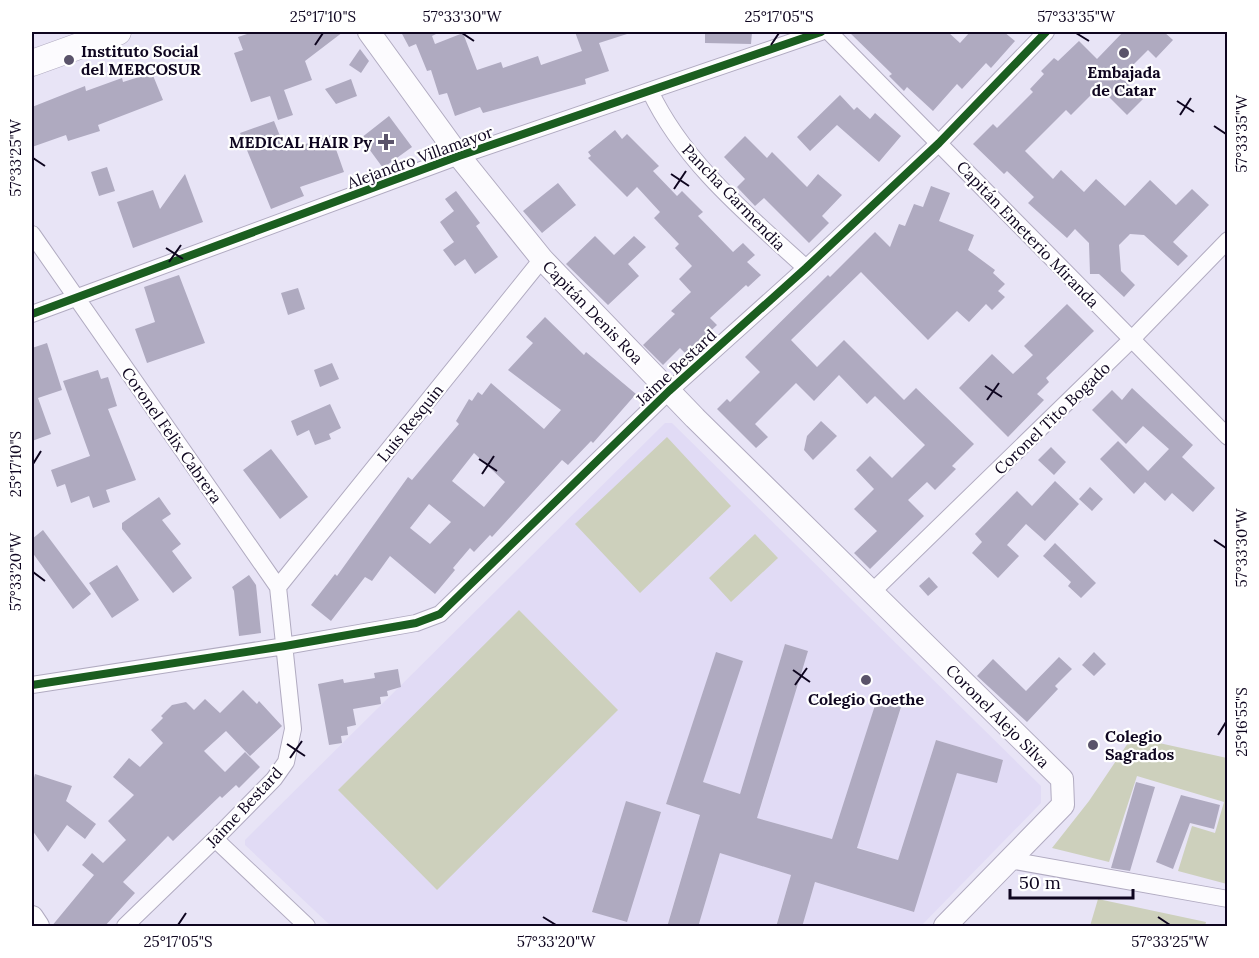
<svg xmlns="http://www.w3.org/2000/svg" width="1259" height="958" font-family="Lora,serif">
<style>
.built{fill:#e1dbf5;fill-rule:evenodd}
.garden{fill:#cdd0bc}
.building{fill:#afaac0;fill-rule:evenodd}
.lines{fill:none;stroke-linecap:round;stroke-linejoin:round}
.street-casing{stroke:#b1abc1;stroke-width:18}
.secondary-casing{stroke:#b1abc1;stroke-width:24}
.primary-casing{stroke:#b1abc1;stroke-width:27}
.street{stroke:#fcfbfe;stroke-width:16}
.secondary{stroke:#fcfbfe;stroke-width:22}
.primary{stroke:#fcfbfe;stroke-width:26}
.cycleway-casing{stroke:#fff;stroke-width:11}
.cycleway{stroke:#1b5e20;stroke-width:8}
.ticks{fill:none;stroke:#0e051f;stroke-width:2}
.poi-dot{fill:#5a536a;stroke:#fff;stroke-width:2}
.labels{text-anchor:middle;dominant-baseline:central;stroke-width:4.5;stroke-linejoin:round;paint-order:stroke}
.poi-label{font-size:16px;font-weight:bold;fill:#0e051f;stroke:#fff;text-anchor:start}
.street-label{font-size:16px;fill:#0e051f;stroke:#fff}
.neatline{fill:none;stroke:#0e051f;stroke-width:2}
.ticks-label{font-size:15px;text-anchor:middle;fill:#0e051f}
</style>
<rect width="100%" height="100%" fill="#e8e4f6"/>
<path class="built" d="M665 423H672L1041 786V803L921 926H802L815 882 913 912 957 773 1003 760 936 740 898 860 857 847 901 708 877 700 832 839 757 818 744 860 791 875 776 926H698L723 844 694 835 667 926H331L245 845V840ZM785 644 807 651 763 800 737 828 666 804 716 653 742 661 703 782 740 794ZM626 801 661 812 626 922 592 911Z"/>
<path class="garden" d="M667 437 731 506 640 593 575 524Z
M755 534 778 558 731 602 709 578Z
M519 610 618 710 437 890 338 790Z
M1132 737 1227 758V884L1178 871 1192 826 1215 833 1224 802 1137 776 1109 862 1052 848 1089 801Z
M1098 899 1206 922 1205 926H1090Z"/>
<path class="building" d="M253 32H343L305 61 312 80 284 90 293 115 278 120 270 96 251 102 234 53 243 50 238 37Z
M401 32H440L432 36 435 44 463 33 477 70 501 62 503 68 538 56 541 65 582 51 575 32H626L627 34 599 43 609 71 585 79 586 84 483 113 480 107 455 116 447 93 439 95 431 70 427 71 416 44 409 47Z
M705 32H752L751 44 705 43Z
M849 32H948L960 43 970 32H1004L1015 41 991 68 986 63 962 89 957 84 933 111 907 87 904 91 889 76 892 74Z
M1123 32H1164L1173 40 1156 58 1148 50 1121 77 1143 99 1127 115 1099 87 1071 115 1066 110 1025 151 1053 179 1061 170 1084 192 1096 179 1125 206 1150 180 1176 205 1192 189 1209 205 1173 242 1188 256 1178 266 1144 235 1130 234 1119 245 1121 271 1135 285 1124 297 1099 274H1090L1089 243 1075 229 1067 238 1028 203 1034 197 1007 171 1004 174 973 144 993 124 997 128 1033 92 1030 89 1044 74 1041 71 1054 58 1058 61 1079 41 1097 59Z
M360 49 369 61 361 73 349 65Z
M152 73 163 100 98 125 100 131 68 141 66 135 32 147V107L85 86 86 91 122 78 123 82Z
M351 79 357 96 336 104 325 89Z
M840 95 854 110 857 107 870 119 875 113 901 136 879 162 837 125 810 151 797 137Z
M389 116 412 147 383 168 361 138Z
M274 121 286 151 331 135 344 172 300 187 304 196 271 209 240 133Z
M615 130 622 139 627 134 659 166 653 171 677 196 682 191 703 212 698 216 733 252 743 243 755 255 747 262 761 275 748 287 746 285 710 318 717 325 686 354 680 348 663 365 643 345 675 314 671 311 691 292 679 279 692 266 675 248 679 244 654 218 660 212 637 187 627 197 588 158 591 156 588 152Z
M745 136 767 158 772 152 807 187 818 174 842 195 822 216 829 223 809 243 764 198 755 206 737 187 745 179 724 157Z
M107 167 115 191 99 196 91 172Z
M185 174 203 222 133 248 117 202 153 190 160 209Z
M558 183 576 205 542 233 523 211Z
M931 186 950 193 939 221 974 235 968 250 995 270 993 273 1005 284 998 291 1005 297 992 310 986 304 969 322 957 311 928 340 861 272 791 340 817 367 844 340 904 400 916 388 974 444 952 466 956 469 935 490 927 482 908 500 924 516 870 569 854 553 877 531 854 509 874 489 856 470 870 456 892 478 925 445 875 396 867 404 839 375 814 401 796 383 755 424 768 437 756 448 717 409 727 399 730 402 760 372 745 357 828 275 830 277 875 232 890 247 899 224 905 226 914 204 923 207Z
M456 191 480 223 476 226 498 257 475 274 465 259 455 266 443 250 454 242 440 222 454 211 445 199Z
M595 236 614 255 634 236 646 247 628 264 639 276 608 305 566 264Z
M179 275 205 343 147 363 135 329 155 322 144 287Z
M298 288 305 309 288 315 281 293Z
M1067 304 1094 331 1046 378 1049 382 1037 394 1044 400 1008 437 959 388 992 354 1013 374 1033 355 1024 346Z
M545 317 584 355 586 352 636 394 593 443 591 441 568 465 562 460 492 537 490 535 474 552 470 548 453 568 455 570 435 594 390 556 372 581 365 577 331 621 311 605 335 574 337 576 408 477 412 480 459 424 456 421 469 399 472 401 478 392 482 395 491 383 544 429 561 410 508 370 533 343 526 337ZM474 453 505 482 484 507 452 481ZM429 504 451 522 430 544 410 528Z
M47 343 62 390 38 398 51 434 32 441V348Z
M332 363 339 379 320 387 314 370Z
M98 370 101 379 108 377 117 406 108 409 136 480 106 490 110 502 93 508 89 496 71 503 65 484 57 487 51 470 90 456 63 381Z
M1132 388 1193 445 1182 457 1215 488 1193 512 1172 493 1165 501 1145 482 1134 494 1100 459 1118 441 1148 471 1169 449 1143 426 1126 444 1092 410 1112 390 1122 400Z
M330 404 341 428 329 434 331 439 315 445 309 430 297 436 291 421Z
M821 421 837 436 813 460 804 450 807 436Z
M1051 447 1066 462 1054 475 1038 460Z
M271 449 308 497 280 519 243 470Z
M1055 481 1079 504 1045 541 1026 524 1007 545 1019 556 998 578 972 553 982 542 975 534 1017 491 1032 506Z
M1090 487 1103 499 1092 511 1079 499Z
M159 497 171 514 162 520 181 544 172 551 192 578 173 593 122 529V523Z
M43 530 91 594 73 609 32 552V539Z
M1055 543 1096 583 1081 598 1068 586 1071 582 1043 556Z
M117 565 139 600 112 618 89 583Z
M249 575 256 585 261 633 239 636 234 591 232 587Z
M929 577 938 587 928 596 919 586Z
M785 644 808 651 757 818 832 839 877 699 901 707 857 848 898 860 936 740 1003 760 997 783 957 773 914 912 815 882 802 927H776L791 875 720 853 698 927H667L700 815 666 804 716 652 743 661 703 782 740 794Z
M1094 652 1106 664 1094 676 1082 665Z
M1059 657 1072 669 1055 686 1058 689 1027 722 977 676 993 659 1026 691Z
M398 669 401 687 387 691 388 696 380 697 381 704 353 709 356 725 347 727 348 735 341 736 342 743 329 745 318 684 343 679 344 683 375 678 374 673Z
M243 690 257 704 259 701 282 726 250 756 226 731 204 751 225 772 245 752 260 767 239 788 236 785 222 798 220 796 173 841 168 836 123 882 135 893 104 927H51L94 875 82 865 92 853 103 863 126 840 108 821 134 795 113 777 129 758 140 767 163 743 151 730 163 718 161 716 172 705 186 702 194 710 205 699 220 713Z
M35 774 72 786 66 801 96 824 85 839 67 825 48 852 32 830V786Z
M1136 782 1155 787 1130 871 1111 868Z
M1181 795 1220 805 1214 829 1190 823 1173 869 1156 862Z
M626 801 661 812 627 922 592 912Z"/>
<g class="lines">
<g class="street-casing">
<path id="street" d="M829 32 1228 437
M650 91C684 163 748 215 806 268
M32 234 278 587 293 729 286 762 274 779 215 839 125 926
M32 314 459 156 821 32
M278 587 542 259
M872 592 1131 340 1228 240
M32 685 285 646 416 623 440 614 669 391 806 268 939 143 1046 32
M215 839 307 926
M1009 860 1228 899"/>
</g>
<g class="secondary-casing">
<path id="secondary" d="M369 32 459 156 542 259 695 418 1062 779 1063 805 945 926
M32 917 38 926"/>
</g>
<g class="primary-casing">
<path id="primary" d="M32 63 118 32"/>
</g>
<use href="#street" class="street"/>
<use href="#secondary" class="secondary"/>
<use href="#primary" class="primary"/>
<g class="cycleway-casing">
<path id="cycleway" d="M32 314 459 156 821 32
M32 685 285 646 416 623 440 614 669 391 806 268 939 143 1046 32"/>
</g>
<use href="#cycleway" class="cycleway"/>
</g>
<path class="ticks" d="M462 33 474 41M1076 33 1089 41M315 45 323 33M771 45 779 33M1177 101 1194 112M1180 115 1191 98M1214 126 1226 134M33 158 45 166M671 174 689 186M674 189 686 171M166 248 183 259M169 262 181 245M985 386 1002 397M987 400 999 383M479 459 497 471M33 464 41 451M482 474 494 456M1214 540 1226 548M33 572 45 581M793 670 810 682M795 685 807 668M1218 735 1226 722M287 744 305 756M290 758 302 741M543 917 556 925M1158 917 1170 925M178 925 186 913"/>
<g class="poi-dot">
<circle cx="1124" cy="53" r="6"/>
<circle cx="69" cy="60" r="6"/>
<path d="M383 133h6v6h6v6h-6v6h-6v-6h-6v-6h6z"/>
<circle cx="866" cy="680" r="6"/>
<circle cx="1093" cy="745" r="6"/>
</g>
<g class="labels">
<g class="poi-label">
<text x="81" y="51">Instituto Social<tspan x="81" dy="18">del MERCOSUR</tspan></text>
<text x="1124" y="72" text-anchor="middle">Embajada<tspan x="1124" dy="18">de Catar</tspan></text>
<text x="372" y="142" text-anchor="end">MEDICAL HAIR Py</text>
<text x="866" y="699" text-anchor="middle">Colegio Goethe</text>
<text x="1105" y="736">Colegio<tspan x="1105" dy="18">Sagrados</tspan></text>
</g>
<g class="street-label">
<text transform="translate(420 157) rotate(-20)">Alejandro Villamayor</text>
<text transform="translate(734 197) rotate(46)">Pancha Garmendia</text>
<text transform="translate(1028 234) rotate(46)">Capitán Emeterio Miranda</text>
<text transform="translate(593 312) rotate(46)">Capitán Denis Roa</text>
<text transform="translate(676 367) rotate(-43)">Jaime Bestard</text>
<text transform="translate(1052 418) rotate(-44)">Coronel Tito Bogado</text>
<text transform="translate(410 423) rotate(-51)">Luis Resquin</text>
<text transform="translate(172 435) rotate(55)">Coronel Felix Cabrera</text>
<text transform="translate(998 716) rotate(45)">Coronel Alejo Silva</text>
<text transform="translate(244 807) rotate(-47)">Jaime Bestard</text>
</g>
</g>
<rect width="1259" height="958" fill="none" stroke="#ffffff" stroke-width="66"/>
<path d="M1010 889v9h123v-9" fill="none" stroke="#0e051f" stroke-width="3"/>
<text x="1019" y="889" font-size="18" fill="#0e051f" stroke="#ffffff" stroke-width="4.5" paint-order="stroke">50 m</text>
<rect x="33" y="33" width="1193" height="892" class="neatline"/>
<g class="ticks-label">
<text x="323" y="22">25°17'10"S</text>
<text x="462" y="22">57°33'30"W</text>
<text x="779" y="22">25°17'05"S</text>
<text x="1076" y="22">57°33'35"W</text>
<text transform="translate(1242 134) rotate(-90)" y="5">57°33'35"W</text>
<text transform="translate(16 158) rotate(-90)" y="5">57°33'25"W</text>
<text transform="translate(16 464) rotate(-90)" y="5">25°17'10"S</text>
<text transform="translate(1242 548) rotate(-90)" y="5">57°33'30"W</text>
<text transform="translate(16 572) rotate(-90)" y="5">57°33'20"W</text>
<text transform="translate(1242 722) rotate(-90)" y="5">25°16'55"S</text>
<text x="178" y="947">25°17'05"S</text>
<text x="556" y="947">57°33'20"W</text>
<text x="1170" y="947">57°33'25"W</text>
</g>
</svg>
